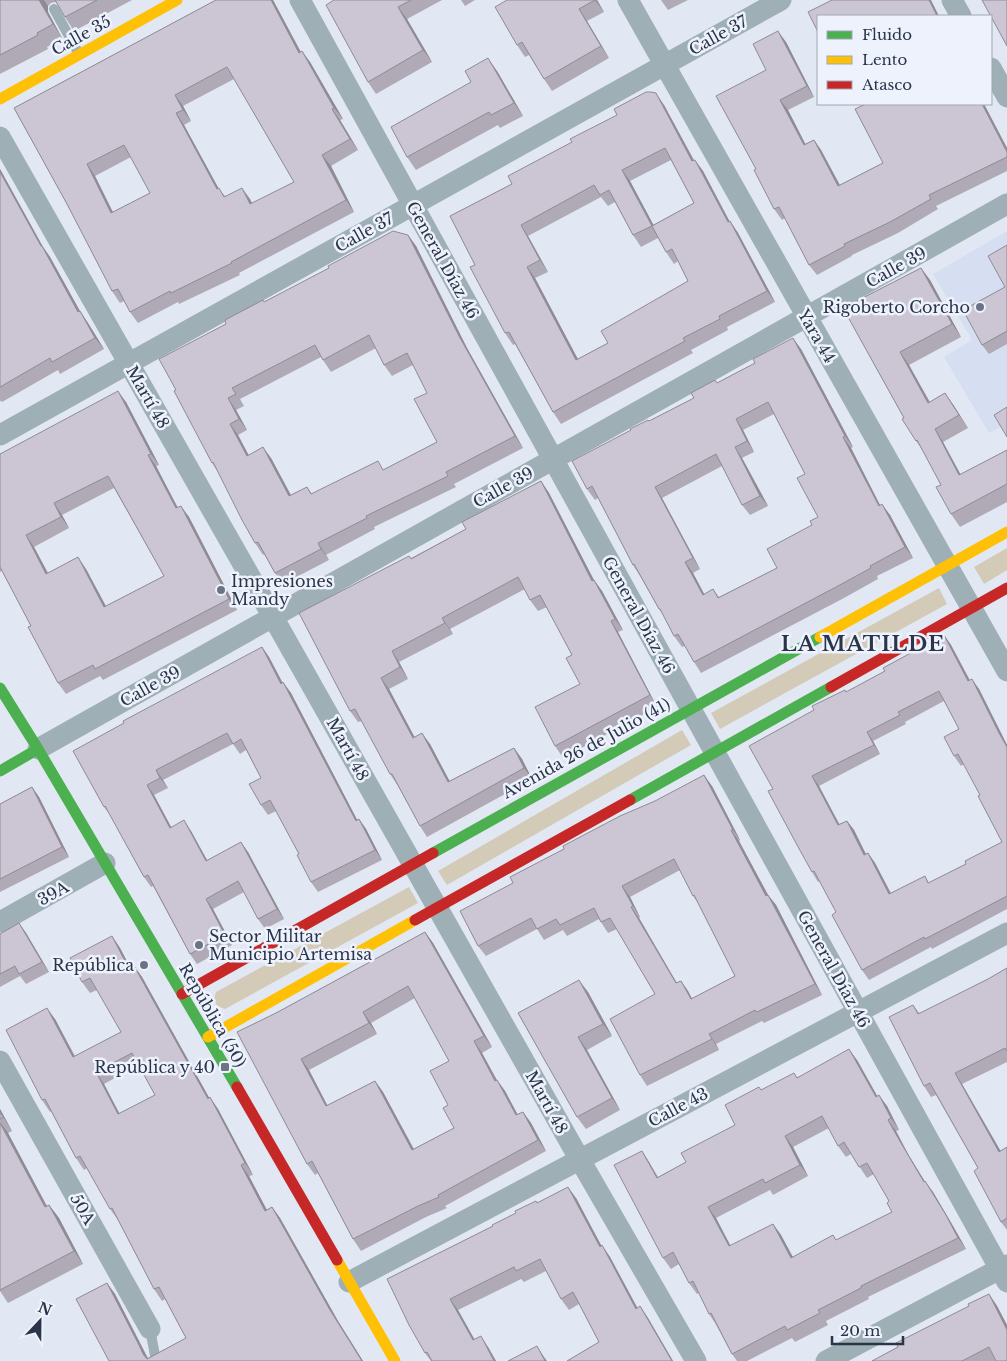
<svg xmlns="http://www.w3.org/2000/svg" width="1007" height="1361" font-family="'Libre Baskerville',serif">
<style>
.built{fill:#d6dff2}
.green{fill:#d3cab8}
.lines{fill:none;stroke-linecap:round;stroke-linejoin:round}
.lane{stroke:#9eafb5;stroke-width:10}
.street{stroke:#9eafb5;stroke-width:21}
.fast{stroke:#4caf50;stroke-width:11}
.slow{stroke:#ffc107;stroke-width:11}
.jam{stroke:#c62828;stroke-width:11}
.wall{fill:#afaab6;fill-rule:evenodd}
.shaded-wall{fill:#8f8b94}
.building{fill:#ccc6d4;stroke:#8f8b94;fill-rule:evenodd}
.poi-dot{fill:#6b7485;stroke:#edf2fd;stroke-width:2}
.labels{text-anchor:middle;dominant-baseline:central;stroke-width:5;stroke-linejoin:round;paint-order:stroke}
.street-label{font-size:16px;fill:#2b354a;stroke:#edf2fd}
.poi-label{font-size:16px;fill:#2b354a;stroke:#edf2fd;text-anchor:end}
.district-label{font-size:21px;font-weight:bold;letter-spacing:1px;fill:#2b354a;stroke:#edf2fd}
</style>
<rect width="100%" height="100%" fill="#e2e8f3"/>
<path class="built" d="M1007 231V424L989 433 944 357 972 340 933 274Z"/>
<path class="green" d="M1007 548V570L984 584 974 567Z
M939 588 947 604 720 729 711 713Z
M682 730 691 745 447 885 438 871Z
M409 887 418 903 225 1009 217 1006 214 999 216 992Z"/>
<g class="lines">
<path class="lane" d="M54 9 79 54
M150 1329 156 1361"/>
<path class="street" d="M300 0C536 427 769 855 1007 1282
M628 0 1007 671
M952 0 961 16
M991 68 1007 97
M0 137 273 617 580 1160 696 1361
M0 435 781 0
M38 749 1007 204
M0 922 105 863
M0 1061 150 1329
M349 1282 1007 933
M826 1361 1007 1265"/>
<path class="fast" d="M0 688 38 749 237 1087
M0 771 38 749
M630 800 831 687
M433 853 820 637"/>
<path class="slow" d="M0 99 177 0
M820 637 1007 532
M208 1037 415 920
M337 1260 395 1361"/>
<path class="jam" d="M831 687 1007 588
M415 920 630 800
M182 994 433 853
M237 1087 337 1260"/>
</g>
<path class="wall" d="M0 0H132L74 31 65 17 57 3 55 2 51 3 48 6V12L62 38 47 47 48 49 0 74Z
M216 0H273L301 52 310 62 343 119 340 120 358 150 331 166 354 212 239 273 240 275 179 304 178 302 138 323 130 312 124 301 120 303 112 291 67 204 14 108ZM234 79 294 182 252 204 250 199 225 196 218 188 184 125 191 121 183 106ZM131 157 150 193 113 212 95 176Z
M334 0H442L407 19 432 62 376 94 368 82Z
M461 0H475L465 6Z
M507 0H597L604 12 587 21 609 58 552 91 544 79 529 55 525 57 517 45Z
M661 0H688L668 10Z
M786 42 814 97 788 110 805 144 814 140 821 150 840 185 883 163 984 104 1007 148V171L936 206 938 209 898 233 852 255V256L817 275 809 265 785 218 782 220 774 209 756 169 766 70Z
M497 71 523 116 500 128 498 125 416 170 407 157Z
M664 105 694 160 703 171 730 222V221L738 233 775 302 727 327 728 330 691 350 693 353 561 424 553 412 515 344 513 345 505 333 475 265 450 216ZM671 160 694 203 653 225 630 181ZM601 197 608 206 615 202 633 235 641 247 658 238 666 252 674 264 678 261 688 281 608 343 578 359 535 278 548 272 528 236Z
M0 169 43 247 50 257 80 311 88 323 104 349 60 374 58 370 2 402 1 401H0Z
M408 235 416 246 467 348 523 448 454 484 456 487 374 527 375 529 326 555 329 560 283 584 275 573 264 554 263 555 255 543 220 475 212 463 176 390 226 324 264 302ZM376 348 384 365 392 376 413 365 427 393 437 442 384 470 312 494 307 487 291 495 271 458 248 455 238 435 247 430 236 410 244 406 240 399 321 357 331 372Z
M1007 245V344L989 354 982 345 1005 287Z
M921 268 930 280 961 337 909 365 930 402 945 393 954 406 968 428 943 442 960 475 1007 450V502L960 527 951 514 941 485 924 452 916 441 904 418 843 308Z
M801 349 853 447 851 448 880 505 890 515 913 558 877 576 878 579 844 598 701 673 694 662 685 646 682 647 674 636 665 618 659 609 640 576 633 565 598 498 595 500 587 489 649 421 694 398 717 383ZM774 414 805 474 818 517 777 568 719 597 713 589 704 594 693 573 700 569 662 498 722 466 742 505 750 515 768 506 742 458 754 452 743 430Z
M126 402 159 465 156 466 178 508 189 517 237 610 103 680 100 676 66 694 58 683 31 626 2 571 0 572V454ZM114 488 164 576 106 606 86 569 48 573 34 547 69 528 62 515Z
M541 481 549 493 594 580 602 591 623 630 618 632 657 707 563 758 555 746 580 684 572 655 547 607 538 611 530 600 525 589 450 629 453 634 399 662 408 679 389 689 414 737 430 744 449 781 514 748 522 759 532 779 427 837 420 826 398 786 390 774 362 721 358 722 350 711 409 556 411 558 466 529Z
M944 635 951 645 970 680 979 689 1007 745V909L932 949 931 947 869 980 862 970 836 912 820 881 818 882 812 872 773 789 814 710 885 671ZM944 701 959 729 954 756 961 766 964 764 980 795 1002 842 966 864 929 883 925 876 891 893 875 863 868 853 866 854 854 830 847 821 839 824 819 786 880 754 873 741 906 724 905 722Z
M262 647 269 657 283 683 291 693 357 820 359 819 366 829 382 860 318 892 311 882 299 854 276 811 268 815 261 805V778L246 750 240 754 233 744 163 780 168 788 154 795 171 827 191 831 207 860 248 852 284 919 265 929 258 919 244 892 213 909 232 945 197 964 190 954 153 886 151 887 144 877 111 816 104 807Z
M712 786 740 840 739 841 768 895 776 905 822 995 764 1023 762 1021 716 1044 719 1050 647 1086 640 1075 655 994 617 929 608 933 599 919 567 936 563 930 544 940 537 929 486 956 478 946ZM680 870 693 896 698 903 735 976 692 999 688 991 681 981 677 983 639 918 640 917 630 897Z
M32 787 39 797 69 857 0 892V804Z
M19 923 26 933 49 972 26 984 20 976 0 987V939Z
M425 932 433 943 492 1047 482 1053 497 1080 505 1091 518 1115 523 1112 531 1123 546 1151 445 1206 447 1208 426 1217 361 1251 353 1239 318 1173 315 1175 307 1164 276 1013ZM415 998 449 1061 448 1105 454 1128 414 1149 383 1092 375 1081 327 1106 309 1070 377 1034 371 1023Z
M112 936 120 948 130 968 134 966 142 977 209 1098 218 1109 253 1175 249 1176 267 1210 272 1207 280 1218 338 1321 363 1361H109L107 1283 115 1294 148 1358 186 1338 165 1299 162 1301 154 1289 118 1220 110 1209 87 1168 84 1170 76 1158 51 1111 50 1112 42 1100 55 1019 75 1056 121 1032 97 990 90 993 82 982ZM139 1065 155 1095 119 1114 104 1084Z
M1007 968V1062L962 1084 1000 1151 1007 1147V1230L1001 1222 978 1168 936 1095 931 1097 924 1086 913 1005 920 1014 988 979Z
M588 992 612 1036 587 1050 620 1110 586 1129 577 1117 518 1013Z
M857 1060 877 1096 887 1106 899 1130 896 1131 908 1154 925 1182 933 1192 953 1226 966 1249 868 1297 869 1299 826 1321 828 1325 795 1342 792 1338 747 1361H737L732 1354 715 1323 709 1314 699 1293 697 1294 689 1283 679 1264 671 1269 663 1258 642 1151 649 1162 658 1177 686 1162 735 1125 761 1090 797 1077ZM829 1128 838 1146 846 1157 851 1154 867 1178 874 1174 889 1201 892 1212 836 1240 833 1235 793 1257 781 1235 773 1224 730 1246 716 1218 770 1190 773 1195 808 1176 793 1147Z
M0 1109 12 1131 8 1133 47 1206 49 1205 59 1218 83 1264 8 1303 0 1291Z
M576 1198 601 1246 610 1257 637 1308 640 1306 648 1318 673 1361H567L599 1342 579 1304 569 1310 561 1299 546 1271 524 1282 521 1279 458 1310 474 1339 488 1347 496 1361H431L425 1353 387 1279 493 1226 538 1203Z
M989 1294 997 1306 1007 1325V1361L996 1360 995 1361H872L898 1347 969 1306Z"/>
<path class="shaded-wall" d="M39 0H44L48 6V12L62 38 53 24Z
M271 0H273L307 64 299 53Z
M595 0H597L604 12Z
M929 0H931L939 16H937Z
M398 7 407 19 432 62 423 50Z
M579 9 587 21 609 58 601 46Z
M778 31 786 42 814 97 807 86Z
M302 51 310 62 343 119 334 108Z
M488 58 497 71 523 116 514 103Z
M656 93 664 105 700 172 692 161Z
M175 95 183 106 191 121 183 110Z
M780 100 788 110 811 155 804 145Z
M982 104H984L1007 148V152Z
M332 109 340 120 358 150 350 139Z
M176 113 184 125 225 200 217 189Z
M814 140 821 150 846 197 838 186Z
M322 155 331 166 354 212 346 200Z
M695 160 703 171 736 234 728 222Z
M87 164 95 176 119 225 111 213Z
M0 169 43 247 50 257 87 324 78 312 41 246 0 172Z
M622 170 630 181 660 237 652 226Z
M242 188 250 199 258 216 250 204Z
M730 221 738 233 775 302 767 291Z
M521 225 528 236 548 272 540 260Z
M408 235 416 246 467 348 523 448 515 436 459 336Z
M527 267 535 278 584 371 576 360Z
M921 268 930 280 961 337 952 324Z
M80 311 88 323 104 349 95 338Z
M793 338 801 349 853 447 845 436Z
M900 352 909 365 937 416 928 403Z
M118 391 126 402 159 465 151 454Z
M945 393 954 406 968 428 959 415Z
M228 398 236 410 247 430 239 419Z
M736 419 743 430 754 452 747 441Z
M230 424 238 435 255 467 247 456Z
M935 429 943 442 968 488 959 475Z
M843 437 851 448 886 517 879 506Z
M263 447 271 458 297 507 289 496Z
M735 447 742 458 768 506 760 496Z
M148 455 156 466 184 520 176 508Z
M541 481 549 493 600 592 592 581Z
M655 487 662 498 700 569 693 558Z
M54 503 62 515 69 528 61 517Z
M882 504 890 515 913 558 905 547Z
M181 506 189 517 237 610 229 599Z
M26 535 34 547 54 585 46 574Z
M318 543 326 555 329 560 321 549Z
M78 557 86 569 112 618 104 607Z
M685 562 693 573 710 605 703 595Z
M594 580 602 591 623 630 615 619Z
M442 618 450 629 453 634 445 623Z
M611 621 618 632 657 707 650 695Z
M944 635 951 645 975 691 968 681Z
M262 647 269 657 288 694 281 684Z
M392 651 399 662 408 679 400 667Z
M381 678 389 689 421 749 413 738Z
M972 679 979 689 1007 745V747L999 733Z
M283 682 291 693 363 831 356 821Z
M867 732 873 741 880 754 874 745Z
M422 733 430 744 456 793 448 782Z
M514 748 522 759 532 779 524 768Z
M156 770 163 780 168 788 160 778Z
M704 775 712 786 740 840 733 830Z
M812 776 819 786 845 835 838 825Z
M147 785 154 795 177 838 170 828Z
M32 787 39 797 69 857 62 847Z
M359 819 366 829 382 860 375 850Z
M184 820 191 831 213 871 206 861Z
M847 821 854 830 871 865 864 855Z
M731 830 739 841 774 906 766 896Z
M241 842 248 852 284 919 277 909Z
M868 853 875 863 896 904 889 894Z
M622 886 630 897 640 917 633 906Z
M768 895 776 905 822 995 815 984Z
M206 899 213 909 232 945 225 935Z
M631 907 639 918 683 994 676 983Z
M19 923 26 933 49 972 42 962Z
M425 932 433 943 492 1047 484 1036Z
M112 936 120 948 137 980 129 969Z
M134 966 142 977 216 1110 208 1099Z
M579 980 588 992 612 1036 603 1024Z
M681 981 688 991 698 1010 691 999Z
M47 1008 55 1019 81 1069 73 1057Z
M363 1012 371 1023 377 1034 369 1023Z
M709 1034 716 1044 719 1050 712 1039Z
M578 1037 587 1050 620 1110 612 1098Z
M474 1041 482 1053 503 1092 495 1081Z
M849 1049 857 1060 884 1108 876 1097Z
M301 1059 309 1070 334 1118 326 1106Z
M96 1072 104 1084 126 1126 118 1114Z
M955 1073 962 1084 1007 1162 999 1152Z
M497 1080 505 1091 524 1127 516 1115Z
M375 1081 383 1092 420 1161 412 1150Z
M879 1095 887 1106 899 1130 891 1118Z
M210 1097 218 1109 253 1175 245 1163Z
M0 1109 12 1131 0 1112Z
M523 1112 531 1123 546 1151 538 1140Z
M888 1120 896 1131 908 1154 932 1193 924 1182 901 1143Z
M0 1122 8 1133 54 1220 45 1207Z
M785 1136 793 1147 808 1176 800 1165Z
M642 1151 649 1162 664 1189 657 1178Z
M241 1165 249 1176 273 1222 265 1211Z
M925 1181 933 1192 953 1226 966 1249 958 1238Z
M568 1187 576 1198 608 1258 600 1247Z
M49 1205 59 1218 83 1264 74 1251Z
M272 1207 280 1218 338 1321 363 1361H362L330 1310Z
M708 1207 716 1218 737 1258 729 1246Z
M773 1224 781 1235 799 1269 791 1258Z
M602 1245 610 1257 644 1320 636 1309Z
M107 1283 115 1294 149 1361 143 1354Z
M989 1294 997 1306 1007 1325V1330Z
M450 1299 458 1310 481 1351 473 1340Z
M640 1306 648 1318 673 1361H672Z
M481 1336 488 1347 496 1361H494Z
M537 1346 544 1357 547 1361H545Z"/>
<path class="building" d="M0 0H39L53 24 37 33 38 35 0 55Z
M55 0H97L65 17Z
M216 0H271L299 53 302 51 334 108 332 109 350 139 322 155 346 200 231 262 232 263 171 293 170 291 130 312 118 289 112 291 67 204 14 108ZM227 67 294 182 250 204 242 188 224 197 219 188 217 189 176 113 183 110 175 95ZM124 145 150 193 111 213 87 164Z
M334 0H411L398 7 423 50 368 82 326 5Z
M507 0H595L579 9 601 46 544 79 522 42 517 45 495 7Z
M832 0H929L937 16H818V32L808 12Z
M982 0H1007V46Z
M778 31 807 86 780 100 804 145 814 140 838 186 883 163 855 109 866 104H982L1007 152V157L929 195 931 199 890 222 844 244 845 246 809 265 779 207 774 209 754 170 756 169 716 96 766 70 753 44Z
M488 58 514 103 491 115 489 112 407 157 391 127 471 82 465 71Z
M646 92H651L656 93 692 161 695 160 728 222 730 221 767 291 719 316 720 319 683 338 685 341 553 412 509 332 505 333 470 267 475 265 450 216 512 184 508 176 572 142 570 139 617 115 614 109ZM665 148 694 203 652 226 622 170ZM594 185 600 195 609 190 633 235 652 226 666 252 672 249 688 281 601 331 608 343 576 360 527 267 540 260 521 225Z
M0 172 41 246H42L78 312 80 311 95 338 52 362 50 358 0 387Z
M393 231 408 235 459 336 515 436 446 472 448 476 366 516 367 518 318 543 321 549 275 573 258 542 255 543 242 520 213 462 212 463 174 391 176 390 159 359 226 324 225 320 263 300 264 302 329 268 328 266ZM369 335 384 365 407 353 427 393 414 399 437 442 383 470 378 461 311 494 307 487 289 496 263 447 247 456 230 424 239 419 228 398 236 394 232 388 315 345 323 360Z
M1007 245V331L982 345 963 310 1005 287 988 256Z
M921 268 952 324 900 352 928 403 945 393 959 415 935 429 959 475 1007 450V484L951 514 936 487 941 485 917 440 916 441 902 419 904 418 843 308Z
M793 338 845 436 843 437 879 506 882 504 905 547 870 566 871 568 836 587 694 662 678 634 674 636 660 609H659L634 564 633 565 592 486 587 489 572 461 631 430 630 429 648 420 649 421 694 398 691 393 715 380 717 383 755 363 753 359ZM768 402 805 474 797 478 818 517 810 521 812 525 767 549 777 568 718 598 713 589 703 595 685 562 693 558 655 487 716 454 742 505 760 496 735 447 747 441 736 419Z
M118 391 151 454 148 455 176 508 181 506 229 599 95 669 93 665 58 683 28 627 31 626 0 567V454ZM108 476 164 576 104 607 78 557 46 574 26 535 61 517 54 503Z
M1007 407V437L994 415Z
M541 481 592 581 594 580 615 619 611 621 650 695 555 746 535 707 580 684 566 658 572 655 540 595 530 600 518 577 442 618 445 623 392 651 400 667 381 678 413 738 422 733 448 782 514 748 524 768 420 826 392 774H390L355 709 350 711 299 613 409 556 411 559 466 529 462 522Z
M944 635 968 681 972 679 999 733 1007 747V896L925 939 924 937 862 970 832 915 836 912 814 871 812 872 797 845 768 791 773 789 749 746 814 710 812 706 845 690 846 692 885 671 883 668ZM939 691 959 729 944 737 954 756 958 754 980 795 978 796 1002 842 965 861 966 864 928 883 925 876 889 894 868 853 864 855 847 821 838 825 812 776 874 745 867 732 900 715 898 712Z
M262 647 281 684 283 682 356 821 359 819 375 850 311 882 297 855 299 854 270 800 261 805 249 784 261 778 241 739 233 744 227 733 156 770 160 778 147 785 170 828 184 820 206 861 241 842 277 909 258 919 238 881 206 899 225 935 190 954 148 875 144 877 105 806 104 807 73 751 124 723 123 721Z
M704 775 733 830H731L766 896 768 895 815 984 757 1012 755 1010 709 1034 712 1039 640 1075 610 1019 655 994 610 918 601 922 594 908 560 925 556 919 537 929 531 918 478 946 460 911 513 883 510 877 564 849 563 846 620 816 655 801ZM674 859 693 896 694 895 735 976 691 999 681 981 676 983 631 907 633 906 622 886Z
M32 787 62 847 0 879V804Z
M19 923 42 962 19 974 15 966 0 974V934Z
M425 932 484 1036 474 1041 495 1081 497 1080 516 1115 523 1112 538 1140 438 1195 439 1197 418 1206 353 1239 312 1161 307 1164 237 1032 276 1013ZM408 986 449 1061 430 1071 448 1105 443 1108 454 1128 412 1150 375 1081 326 1106 301 1059 369 1023 363 1012Z
M112 936 129 969 134 966 208 1099 210 1097 245 1163 241 1165 265 1211 272 1207 330 1310 362 1361H109L76 1299 107 1283 140 1347 143 1354 147 1359 186 1338 159 1287 154 1289 112 1208 110 1209 80 1156 76 1158 45 1099 42 1100 6 1030 47 1008 73 1057 121 1032 90 978 82 982 70 958ZM132 1053 155 1095 118 1114 96 1072Z
M1007 968V1051L1005 1048 955 1073 999 1152 1007 1147V1218L1001 1222 974 1171 978 1168 930 1083 924 1086 889 1017 913 1005 918 1014 988 979Z
M579 980 603 1024 578 1037 612 1098 577 1117 518 1013Z
M849 1049 876 1097 879 1095 891 1118 888 1120 901 1143 924 1182 925 1181 946 1215 958 1238 861 1286V1288L818 1310 820 1313 787 1330 785 1326 732 1354 711 1313 709 1314 693 1281 689 1283 673 1252 663 1258 614 1165 642 1151 657 1178 686 1162 681 1153 735 1125 725 1105 759 1087 761 1090 794 1073 797 1078ZM822 1116 838 1146 844 1142 859 1167 867 1163 889 1201 887 1203 892 1212 836 1240 833 1235 791 1258 773 1224 729 1246 708 1207 763 1179 765 1183 800 1165 785 1136Z
M0 1112 3 1117 0 1119Z
M0 1123 45 1207 49 1205 74 1251 0 1290Z
M568 1187 600 1247 602 1245 636 1309 640 1306 672 1361H567L599 1342 573 1292 561 1299 540 1259 516 1271 514 1267 450 1299 473 1340 481 1336 494 1361H432L427 1352 425 1353 409 1325 387 1279 493 1226 492 1225 516 1213 515 1211 536 1201 537 1203Z
M989 1294 1007 1330V1361H996L989 1347 962 1361H872L898 1347 896 1343 969 1306 968 1304Z
M537 1346 545 1361H508Z"/>
<g class="poi-dot">
<circle cx="980" cy="307" r="5"/>
<circle cx="221" cy="590" r="5"/>
<circle cx="199" cy="945" r="5"/>
<circle cx="144" cy="965" r="5"/>
<rect x="220" y="1062" width="10" height="10" rx="2.5"/>
</g>
<g class="labels">
<g class="street-label">
<text transform="translate(81 35) rotate(-29)">Calle 35</text>
<text transform="translate(718 35) rotate(-29)">Calle 37</text>
<text transform="translate(364 232) rotate(-29)">Calle 37</text>
<text transform="translate(443 260) rotate(61)">General Díaz 46</text>
<text transform="translate(896 267) rotate(-29)">Calle 39</text>
<text transform="translate(817 336) rotate(60)">Yara 44</text>
<text transform="translate(148 397) rotate(60)">Martí 48</text>
<text transform="translate(503 487) rotate(-29)">Calle 39</text>
<text transform="translate(639 615) rotate(61)">General Díaz 46</text>
<text transform="translate(150 686) rotate(-29)">Calle 39</text>
<text transform="translate(586 748) rotate(-29)">Avenida 26 de Julio (41)</text>
<text transform="translate(348 749) rotate(61)">Martí 48</text>
<text transform="translate(53 893) rotate(-29)">39A</text>
<text transform="translate(834 969) rotate(61)">General Díaz 46</text>
<text transform="translate(213 1015) rotate(60)">República (50)</text>
<text transform="translate(547 1102) rotate(61)">Martí 48</text>
<text transform="translate(678 1107) rotate(-28)">Calle 43</text>
<text transform="translate(83 1209) rotate(61)">50A</text>
</g>
<g class="poi-label">
<text x="970" y="307">Rigoberto Corcho</text>
<text x="231" y="581" text-anchor="start">Impresiones<tspan x="231" dy="18">Mandy</tspan></text>
<text x="209" y="936" text-anchor="start">Sector Militar<tspan x="209" dy="18">Municipio Artemisa</tspan></text>
<text x="134" y="965">República</text>
<text x="215" y="1067">República y 40</text>
</g>
<g class="district-label">
<text x="863" y="644">LA MATILDE</text>
</g>
</g>
<rect x="817" y="15" width="175" height="90" fill="#edf2fd" stroke="#9fa6b5"/>
<rect x="827" y="31" width="25" height="8" fill="#4caf50" stroke="#9fa6b5"/>
<text x="862" y="40" font-size="15" fill="#2b354a">Fluido</text>
<rect x="827" y="56" width="25" height="8" fill="#ffc107" stroke="#9fa6b5"/>
<text x="862" y="65" font-size="15" fill="#2b354a">Lento</text>
<rect x="827" y="81" width="25" height="8" fill="#c62828" stroke="#9fa6b5"/>
<text x="862" y="90" font-size="15" fill="#2b354a">Atasco</text>
<g transform="translate(40 1321) rotate(22)" stroke="#edf2fd" stroke-width="4" paint-order="stroke">
<path d="M0-4L9 19L0 12L-9 19Z" fill="#2b354a"/>
<text y="-8" font-size="14" font-weight="bold" text-anchor="middle" fill="#2b354a">N</text>
</g>
<path d="M832 1336v8h71v-8" fill="none" stroke="#2b354a" stroke-width="2.5"/>
<text x="840" y="1336" font-size="15" fill="#2b354a" stroke="#edf2fd" stroke-width="4" paint-order="stroke">20 m</text>
</svg>
